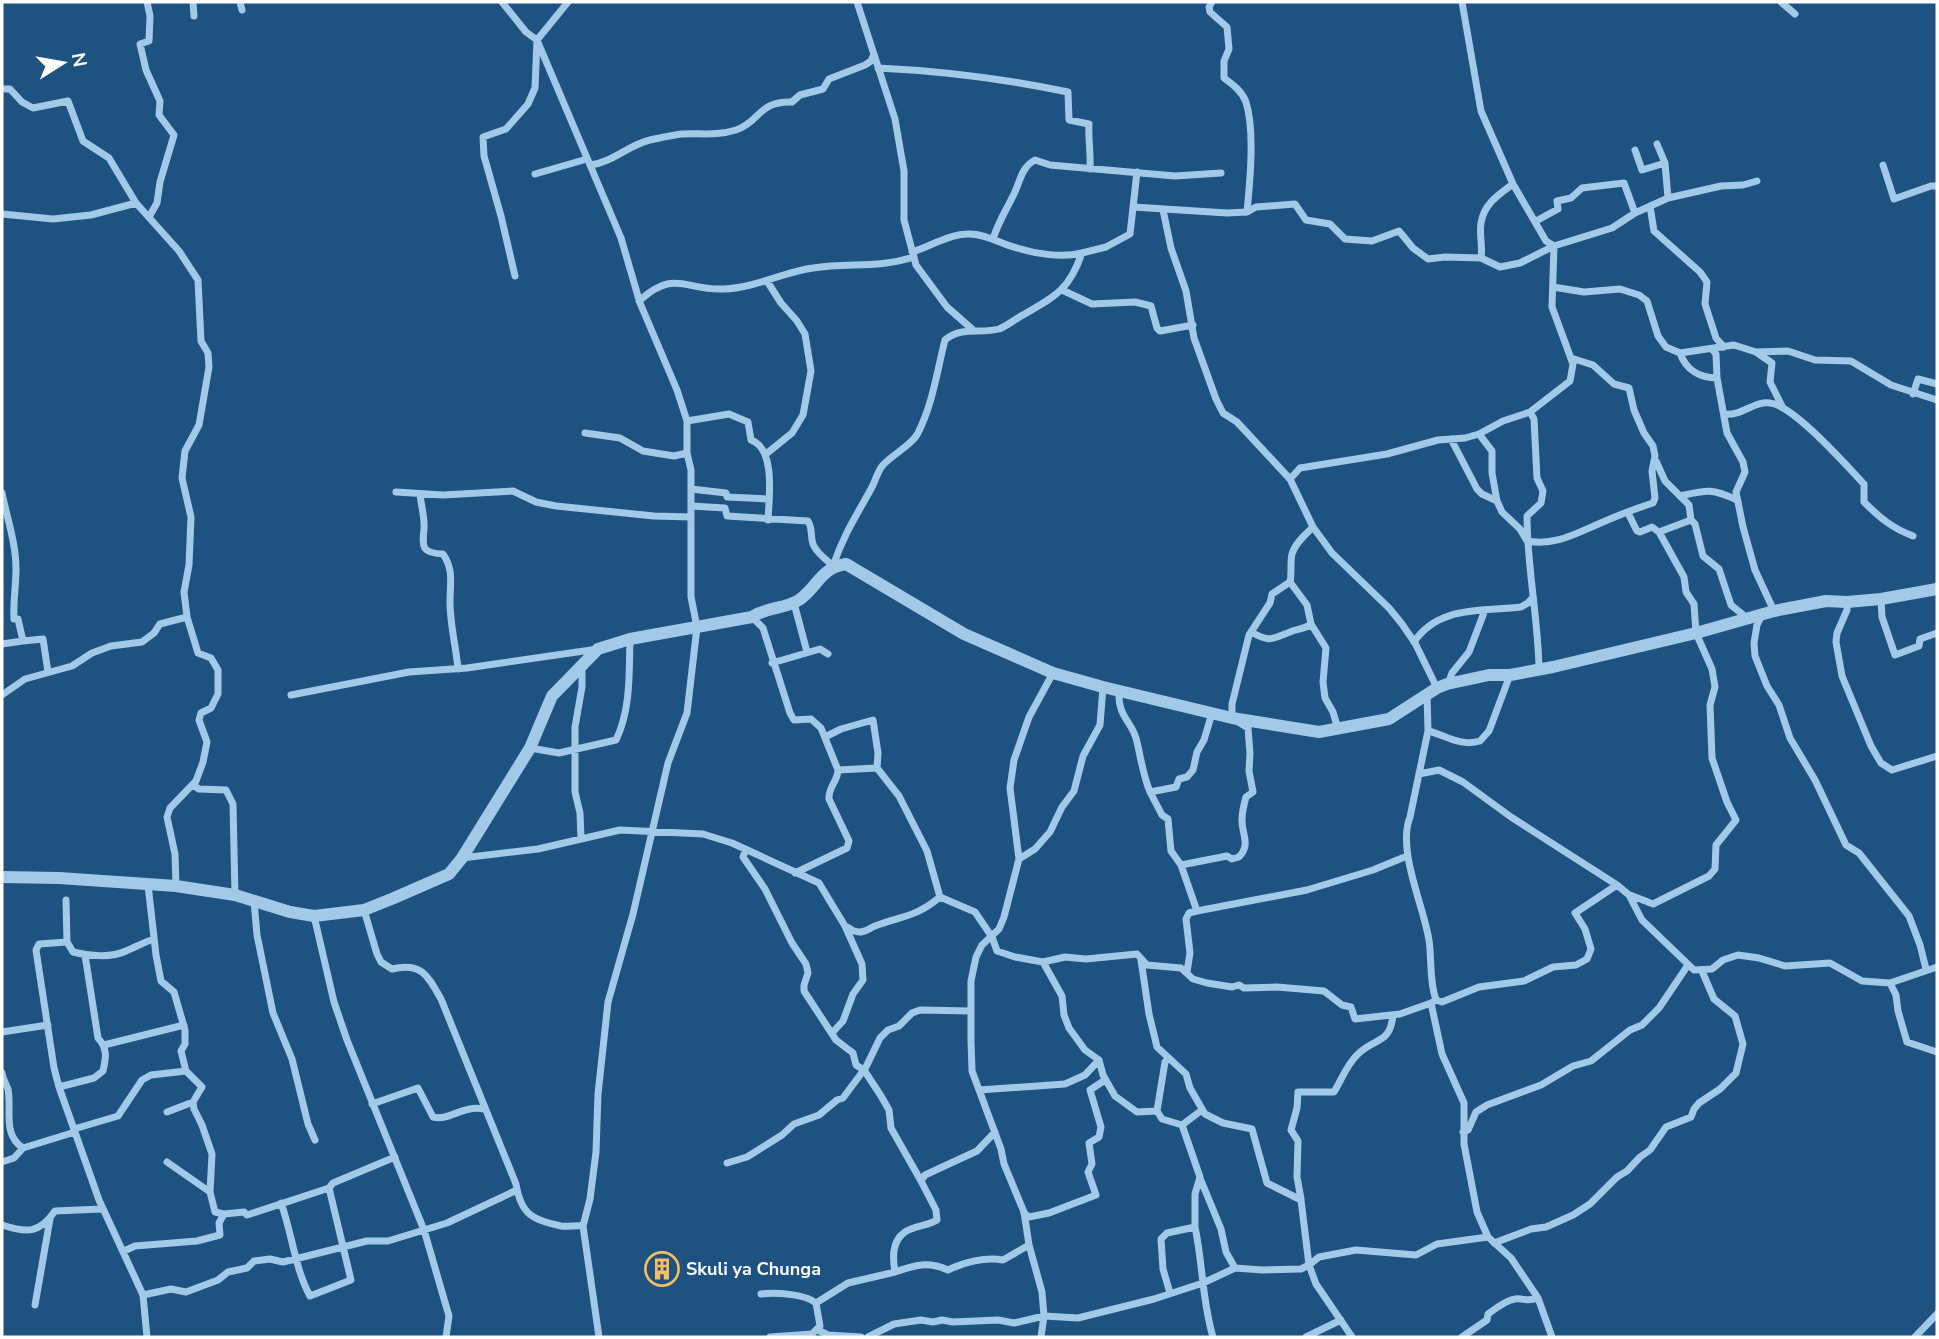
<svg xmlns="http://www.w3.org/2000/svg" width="1939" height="1339" font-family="'Nunito Sans',sans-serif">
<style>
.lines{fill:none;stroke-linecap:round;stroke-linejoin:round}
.minor{stroke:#a2c9e8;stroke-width:7}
.tertiary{stroke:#a2c9e8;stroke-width:12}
.labels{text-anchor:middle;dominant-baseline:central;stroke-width:5;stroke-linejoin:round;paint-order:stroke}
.poi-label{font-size:18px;font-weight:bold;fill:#fff;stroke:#1e5280;text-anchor:start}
</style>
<rect width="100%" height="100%" fill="#1e5280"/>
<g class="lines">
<path class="minor" d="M147 2 150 16 149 41 140 44 146 70 160 101 159 115 174 135 160 182 157 203 149 217
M193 2 194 16
M240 2 242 10
M502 2 526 32 537 40 621 238 640 303 677 390 687 421V453L691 470V597L697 627 687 713 668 763 633 914 608 1002 598 1094 596 1152 590 1199 583 1226 599 1337
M857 2 895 119 904 171V220L916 265 947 307 972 329
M1781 2 1795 14
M878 68C941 71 1006 79 1068 92L1069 120 1089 124C1088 140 1091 151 1090 169
M2 89H10L22 102 33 108 68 101 83 141 109 158 136 203 179 251 198 280 201 341 208 353 209 367 199 425 185 451 182 478 191 517 189 565 184 592 187 617 198 653 211 658 218 670V694L211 708 201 713 199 720 207 742 203 762 196 781 170 808 167 817 175 854 176 886
M1657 144 1665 163 1668 198
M1635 150 1642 170 1665 163
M590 165C614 162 628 145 650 140 660 138 672 135 682 134 701 133 717 136 736 130 761 121 758 101 792 102L800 95 823 89 829 79 865 65 871 61 873 56
M1883 165 1894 199 1931 186H1937
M535 174 587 159
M1513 184C1498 195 1484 204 1481 223 1479 235 1483 246 1481 258L1500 267 1520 263 1554 246 1612 228 1635 213 1668 198 1721 186 1743 185 1757 181
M1650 206 1654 231 1700 272 1707 282 1705 304 1716 338 1724 347
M1133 207 1227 213 1247 212C1250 181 1255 131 1246 102 1242 91 1232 84 1224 78V61L1229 49 1227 27 1210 12 1209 7 1212 2
M1163 210 1171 248 1186 291 1194 338 1216 399 1223 413 1237 422 1290 479 1313 527 1332 553 1389 608 1402 624 1415 643 1437 688
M1247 212 1256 207 1295 204 1306 220 1330 224 1345 239 1372 241 1399 231 1413 248 1428 259 1445 257 1481 258
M2 214 53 219 91 215 136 203
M1536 221 1558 209 1557 201 1571 198 1582 188 1624 183 1635 213
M993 239C998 223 1005 212 1012 198 1020 184 1020 168 1035 160L1050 165 1175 176 1221 173
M912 252C931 246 949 234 969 234 987 234 1000 244 1017 248 1036 254 1062 258 1082 253
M515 276 501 216 484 156 483 137 506 129 528 104 535 88 537 40 568 2
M1553 287 1584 292 1620 289 1639 295 1647 301 1658 336 1666 347 1680 353 1734 345 1756 352 1788 351 1815 360 1851 361 1891 385 1937 400
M1062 290 1092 304 1135 302 1151 306 1157 328 1160 331 1193 325
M639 301C675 268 685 291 724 289 755 288 783 272 813 268 849 262 877 269 914 257
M1712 349 1716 354 1717 378 1727 433 1743 462 1745 472 1736 492 1743 527 1755 570 1774 611
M1756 352 1772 363 1770 382 1782 406
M1680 353C1686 370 1700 378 1717 378
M1913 394 1918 379 1937 384
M1530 412 1534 419 1537 478 1543 491 1541 503 1527 516C1527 567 1538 617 1539 668
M1724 414C1743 416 1753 401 1770 403 1793 405 1846 465 1864 484V502C1880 518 1892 528 1913 536
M687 421 729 414 748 422 751 440C776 449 769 498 768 520
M585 433 620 438 643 451 674 456 687 453
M1479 434 1492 451V473L1497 501 1502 512 1520 529 1527 541C1553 546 1573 535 1596 525 1614 517 1634 509 1653 503L1655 498 1652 471 1655 456 1653 446 1644 433 1634 410 1629 388 1614 384 1593 365 1571 358
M1451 439 1477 489 1482 494 1497 501
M766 454 792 433 803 415 811 371 805 334 797 321 781 303 767 281
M1656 461 1665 481 1680 496C1707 490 1711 488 1737 500
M1290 479 1300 468 1387 454 1438 440 1465 438 1479 434 1503 421 1530 412 1570 381 1573 364 1552 307 1554 246 1546 241 1513 184 1481 111 1462 2
M691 489 726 493 727 497 769 499
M396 492 443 495 513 491 536 502 556 506 654 516 691 517
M2 493C7 518 16 543 16 569 16 586 13 602 14 619H18L23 641 43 639 48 672
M420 494C421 505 425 518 424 529 422 548 422 553 443 554 454 570 450 583 450 602 450 624 456 647 458 669
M691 506 725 508 727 516 808 521C813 529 810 536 813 544 816 553 827 560 833 566 843 536 856 516 871 489 875 482 878 470 883 465 893 454 912 445 918 433 933 403 937 371 945 340 961 326 981 334 999 329 1007 326 1015 319 1023 315 1056 296 1069 290 1082 253L1106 247 1130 234 1137 172
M1628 513 1637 531 1640 532 1652 527 1659 532 1691 520 1689 505 1680 496
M1691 520 1695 524 1703 556 1719 569 1731 605 1747 618
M1881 599 1882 617 1895 655 1919 646 1920 639 1937 633
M1847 602V610L1837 633 1836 642 1842 676 1871 746 1881 763 1892 770 1937 756
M794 603 807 652
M1762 615 1757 625 1754 643 1755 656 1767 686 1779 705 1790 738 1815 780 1846 845 1859 853 1909 916 1920 945 1926 969
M752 617 763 628 790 713 794 720 811 719 821 728 838 770 877 768 899 796 927 851 940 897
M1311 624 1326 648 1323 682 1325 698 1333 712 1338 729
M1251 632C1271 643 1271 639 1290 632 1298 628 1304 630 1311 624L1307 605 1290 582
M1414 642C1439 605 1482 612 1521 607L1528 603 1533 597
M2 644 23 641
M772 663 820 649 828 654
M1448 684 1452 673 1469 652 1485 610
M1119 690C1117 718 1133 721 1137 742 1141 759 1143 775 1150 792L1176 787 1179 779 1187 777 1193 770 1197 752 1204 740 1212 713
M1427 694 1428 731 1410 817C1397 850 1423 904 1429 940 1432 960 1429 981 1436 1000L1431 1003 1442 1054 1464 1103V1144L1477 1212 1488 1237 1511 1258 1538 1298 1552 1337
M2 695 25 679 72 666 92 653 111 646 142 642 154 633 160 624 187 617
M291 695 409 672 467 668 598 649
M1428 731C1446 735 1460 747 1480 741L1489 731 1510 675
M825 737 841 729 873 720 878 753 877 768
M530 748 559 753 616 740C631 709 629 673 630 639
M1419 774 1439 770 1463 782 1511 817 1617 885 1629 895 1642 920 1694 970 1712 969 1723 960 1738 955 1759 958 1785 966 1830 963 1862 981 1890 983 1896 995 1898 1011 1907 1042 1937 1052
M193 785 199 789 226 790 233 804 235 895
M1150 792 1162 815 1168 819 1171 851 1181 865 1197 911 1307 890 1373 870 1407 856
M581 838 580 813 575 792V727L582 687V667
M746 849 743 857 765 889 792 943 806 964 808 973 804 985V991L836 1040 853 1053 856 1065 864 1070 881 1096 889 1110 891 1128 921 1181
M462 858 538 849 620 830 703 834 732 843 819 883 845 926 862 964 863 980 853 994 843 1021 832 1033
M1019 859 1010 788 1014 760 1029 717 1053 673
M1181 865 1227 856 1232 859 1239 857C1251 844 1242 836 1242 820 1242 812 1244 804 1246 797L1253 792 1249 771 1250 753 1248 728 1232 718V704L1249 635 1270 603 1272 594 1290 582C1292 573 1290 562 1292 554 1295 543 1306 534 1313 527
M795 873 847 848 849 841 829 799C828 787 838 781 838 770
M148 885 156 955 161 981 174 992 185 1030V1044L181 1051 186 1071 202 1087 193 1102 194 1109 202 1125 212 1154 210 1192 215 1212 224 1214
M1630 895 1653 904 1709 876 1715 869 1716 845 1736 820 1727 802 1712 758 1710 705 1715 687 1712 669 1696 633 1694 604 1686 592 1684 577 1659 532
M66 900 67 942 39 944 36 950 54 1068 59 1087 99 1200 143 1295 147 1337
M254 901 257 935 273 1013 292 1059 308 1124 315 1140
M364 910 377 954 381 962 392 969C422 962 428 976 441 999L516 1184C521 1215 533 1220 561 1226 568 1227 576 1225 583 1226
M314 916 334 1002 347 1040 424 1230 449 1316 446 1337
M845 926C848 927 851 930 854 931 863 934 868 929 875 926 902 916 916 917 940 897L975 912 992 937 997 951 1015 957 1043 962 1065 957 1086 959 1137 954 1147 965 1181 968 1193 979 1207 983 1232 987 1239 985 1244 988 1277 987 1324 991 1342 1005 1351 1007 1355 1019 1400 1014 1431 1003
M67 942 73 952C88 956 112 958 126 951 136 947 144 942 154 939
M1141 960 1149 1014 1157 1047 1186 1074 1190 1088 1205 1114 1223 1123 1252 1129 1267 1183 1301 1200 1309 1265
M1043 962 1062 996 1064 1015 1069 1028 1085 1050 1099 1060 1103 1075 1115 1096 1137 1112 1157 1111 1162 1119 1182 1125 1202 1110
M1187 972 1190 953 1186 919 1189 913 1197 911
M1890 983 1937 967
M1436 1000 1442 1002 1479 987 1524 981 1553 967 1576 965 1587 959 1591 949 1585 929 1575 913 1617 885
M2 1032 48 1025
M104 1045 184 1025
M2 1073C3 1079 6 1084 8 1089 12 1110 2 1134 23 1148
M59 1087 94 1078 103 1071C106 1058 108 1049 98 1038L85 955
M979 1090 1065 1084 1085 1075 1099 1060
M372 1104 418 1088 433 1117C450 1121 462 1105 484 1109
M1157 1111 1165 1062 1169 1058
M167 1112 193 1102
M74 1129 118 1116 142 1080 151 1075 186 1071
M1463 1132 1468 1130 1476 1112 1487 1105 1541 1085 1573 1066 1591 1061 1630 1030 1642 1025 1659 1008 1688 965
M2 1162 14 1158 23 1148 75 1132
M167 1162 210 1192
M727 1163 747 1157 782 1135 794 1124 819 1115 837 1100 843 1098 866 1067 880 1038 888 1030 899 1026 912 1013 920 1010 970 1011
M1200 1178 1221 1229 1226 1252 1235 1268
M1301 1199 1297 1177 1298 1141 1291 1130 1297 1108 1298 1092H1334C1342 1079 1347 1064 1358 1054 1375 1037 1390 1045 1393 1015
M281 1203C292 1233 295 1269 310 1296L351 1280 329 1188
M1024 1213 1029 1217 1049 1213 1096 1195 1088 1172 1092 1164 1089 1143 1099 1137 1101 1127 1090 1090 1105 1080
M2 1225C27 1233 39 1234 55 1211L102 1209
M1195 1227C1203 1264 1202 1301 1213 1337
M1494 1243 1531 1229 1546 1227 1573 1215 1590 1204 1617 1177 1627 1171 1640 1157 1650 1150 1666 1127 1691 1117 1694 1109 1699 1103 1720 1089 1736 1073 1743 1044 1735 1016 1714 999 1702 971
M124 1251 135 1246 197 1241 220 1235 219 1223 224 1214 244 1212 247 1215 329 1188 333 1183 395 1157
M1309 1265 1319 1257 1356 1250 1416 1255 1437 1244 1488 1237
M895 1272C915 1265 928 1261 948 1270 964 1262 985 1257 1003 1260L1029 1245
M1170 1293 1163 1269 1161 1239 1167 1233 1195 1227V1194L1200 1177 1182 1125
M761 1294C775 1292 805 1294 816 1303
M143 1295 171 1289 186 1292 218 1280 228 1272 247 1268 254 1261 270 1259 283 1262 367 1241H388L447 1223 517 1190
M35 1305 50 1219
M818 1330 828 1335 861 1337
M770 1337 812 1334 820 1326 816 1303 848 1283 895 1272C892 1256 892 1236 911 1229 920 1225 929 1225 937 1220L936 1210 921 1181 925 1175 977 1151 995 1132
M868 1337 894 1324 921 1320 933 1322 942 1320 953 1322 998 1320 1014 1323 1044 1316 1078 1318 1154 1299 1203 1283 1235 1268 1262 1270 1301 1269 1309 1265 1316 1284 1352 1337
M1041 1337 1044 1316 1042 1292 1029 1245 1024 1212 1004 1164 1001 1149 972 1071 971 1041V981L976 957 982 945 999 929 1004 917 1019 859 1035 849 1050 832 1062 807 1074 791 1083 756 1100 725 1103 687
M1306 1337 1341 1320
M1462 1337 1487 1320 1488 1314C1495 1309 1506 1300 1515 1299 1524 1298 1527 1302 1538 1298
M1915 1337 1937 1314"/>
<path class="tertiary" d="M2 877 59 878 176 886 235 895 290 912 314 916 364 910 394 898 449 874 462 858 530 748 552 696 598 649 630 639 752 617C766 607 785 609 799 600 818 587 820 568 846 564L964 634 1053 673 1103 687 1232 718 1319 732 1389 719 1437 688 1447 684 1489 675H1510L1553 667 1696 633 1774 611 1826 601 1847 602 1881 599 1937 589"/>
</g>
<defs>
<g id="building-ring" transform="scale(1.75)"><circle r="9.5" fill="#1e5280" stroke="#f7be62" stroke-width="1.5"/><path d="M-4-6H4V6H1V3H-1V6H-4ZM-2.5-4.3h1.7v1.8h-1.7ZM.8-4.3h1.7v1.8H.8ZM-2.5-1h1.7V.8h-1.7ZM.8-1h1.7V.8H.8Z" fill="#f7be62"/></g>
</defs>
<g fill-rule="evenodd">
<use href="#building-ring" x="662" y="1269"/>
</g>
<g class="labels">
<g class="poi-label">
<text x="686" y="1269">Skuli ya Chunga</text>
</g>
</g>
<rect width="1939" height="1339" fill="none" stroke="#ffffff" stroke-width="7"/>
<g transform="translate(63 63) rotate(79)" stroke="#1e5280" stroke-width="5" paint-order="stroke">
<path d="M0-5L12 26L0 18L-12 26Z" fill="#ffffff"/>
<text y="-10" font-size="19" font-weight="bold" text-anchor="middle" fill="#ffffff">N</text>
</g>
</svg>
